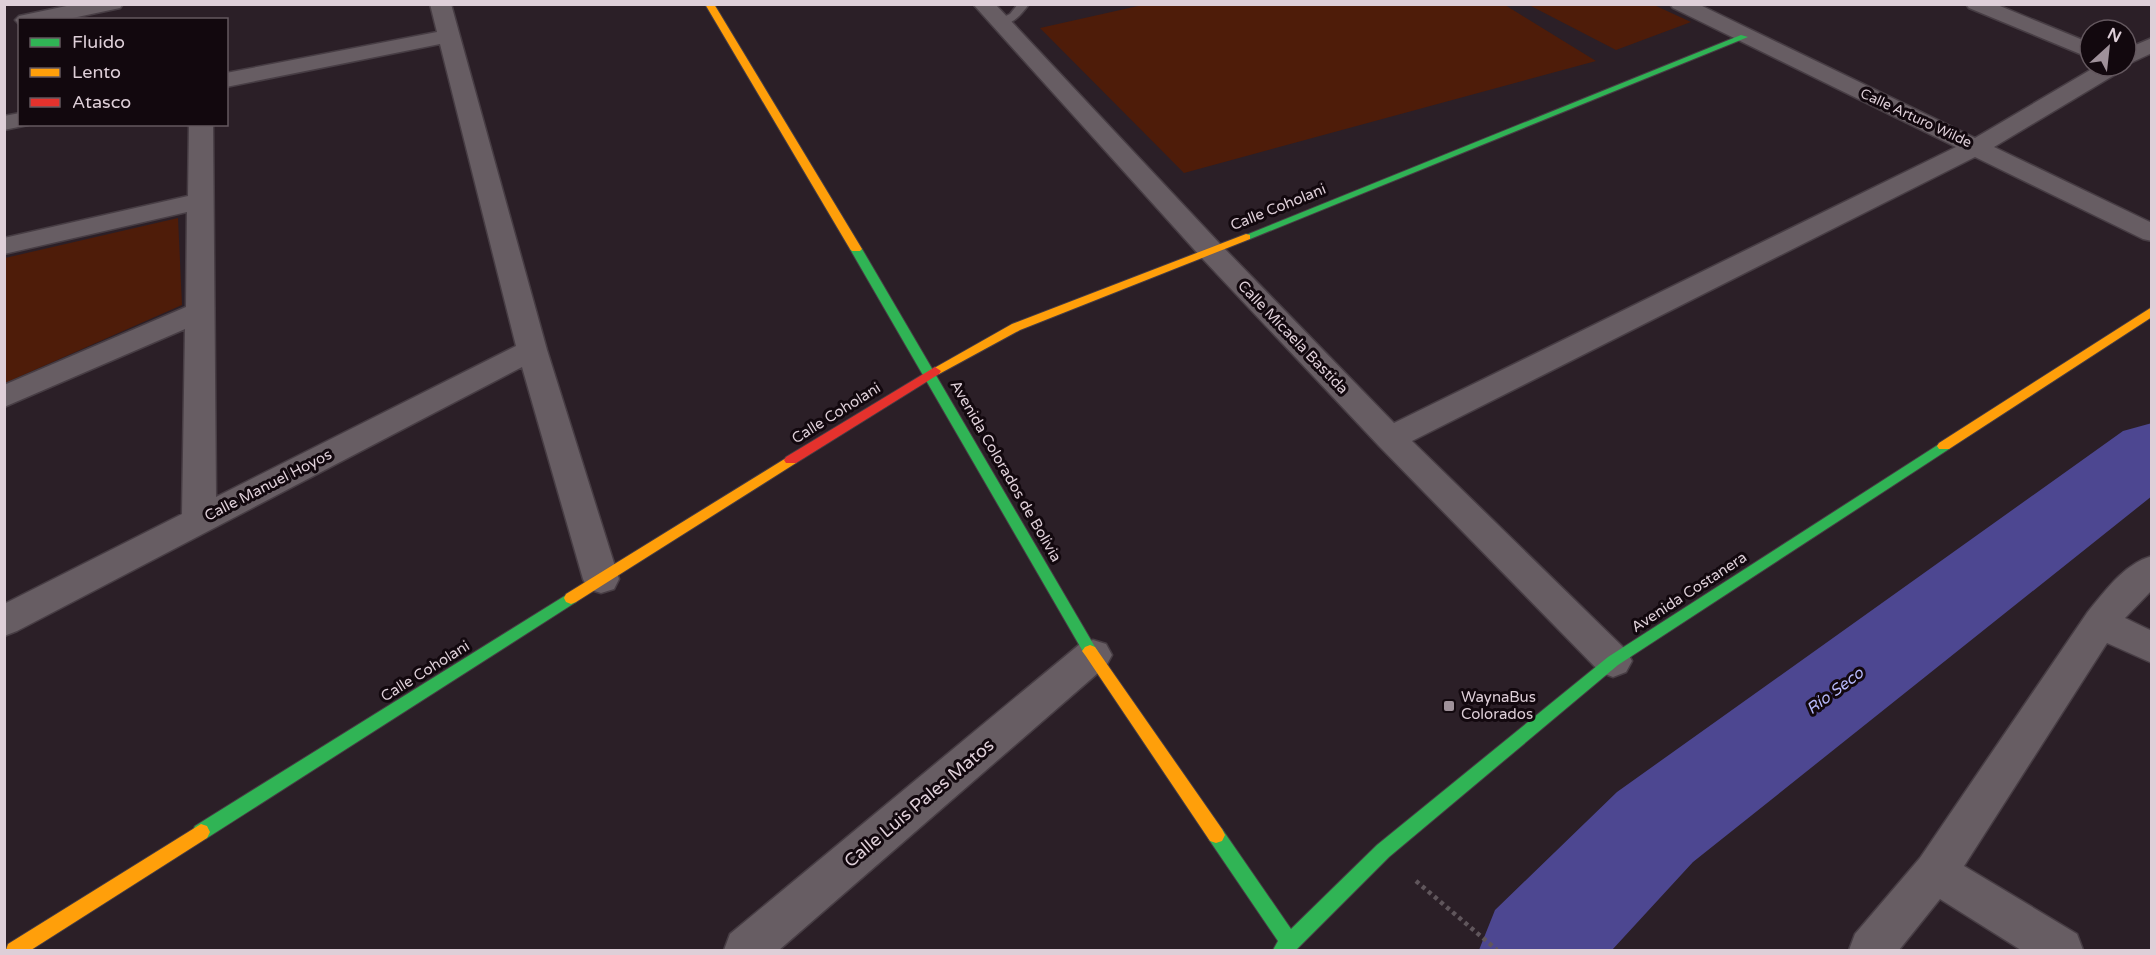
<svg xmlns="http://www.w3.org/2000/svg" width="2156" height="955" font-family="'Varela Round',sans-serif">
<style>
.green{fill:#4e1c09}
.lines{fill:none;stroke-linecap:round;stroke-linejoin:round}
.river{fill:#4d4791;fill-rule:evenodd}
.lane-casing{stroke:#473d44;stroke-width:3}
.street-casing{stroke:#473d44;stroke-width:3}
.fast-casing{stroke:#473d44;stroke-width:2}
.slow-casing{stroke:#473d44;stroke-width:2}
.jam-casing{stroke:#473d44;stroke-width:2}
.path{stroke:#60565c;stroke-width:4.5;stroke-dasharray:4 4;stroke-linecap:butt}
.lane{fill:#675d63;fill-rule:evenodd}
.street{fill:#675d63;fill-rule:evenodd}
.fast{fill:#30b455;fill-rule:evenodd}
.slow{fill:#ff9f0a;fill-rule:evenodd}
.jam{fill:#e5322d;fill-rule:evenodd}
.poi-dot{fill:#9f919a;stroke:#12080e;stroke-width:2}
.labels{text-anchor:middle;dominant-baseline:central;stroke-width:6;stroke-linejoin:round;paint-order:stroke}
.far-street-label{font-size:14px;fill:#decfd8;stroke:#12080e}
.street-label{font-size:15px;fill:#decfd8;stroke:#12080e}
.poi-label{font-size:15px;fill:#decfd8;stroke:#12080e;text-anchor:start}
.water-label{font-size:16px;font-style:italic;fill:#b7b9fb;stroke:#12080e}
.near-street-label{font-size:18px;fill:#decfd8;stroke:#12080e}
</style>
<rect width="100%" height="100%" fill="#2b1f27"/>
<path class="green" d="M1147 4 1505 5 1596 61 1184 173 1040 28Z
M1529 5H1654L1691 22 1616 50Z
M178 218 182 305 5 383V258Z"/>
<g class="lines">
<path class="river" d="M2152 423V496L1693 862 1612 950H1479L1495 910 1617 792 2123 431Z"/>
<g class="lane-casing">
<path id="lane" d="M1018 4H1029C1021 15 1011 27 997 24V20L1010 14Z"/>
</g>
<g class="street-casing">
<path id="street" d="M76 4H123L120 8 63 20H20V25L15 20 19 16Z
M430 4H451L547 350 619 579 614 589 601 593 588 589 583 579 522 367 17 631 4 636V604L182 514 185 329 4 407V385L186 307 187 212 4 254V238L188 196 189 124H213L216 497 516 346 440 44 226 87V73L437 32Z
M973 4H995L1221 245 1394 423 1956 147 1673 8 1670 4H1698L1975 138 2097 66H2124L2121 71 1994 147 2152 223V241L2143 239 1975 157 1412 441 1626 650 1632 661 1626 672 1613 677 1600 672 1379 446 1201 257Z
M1966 4H1995L2090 43V58L1969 8Z
M2152 38V53L2126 65V49Z
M20 113V124L28 125 4 130V116Z
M2152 556V590L2125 618 2152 631V663L2107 643 1964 866 2077 934 2083 950H2021L1940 899 1899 950H1849L1855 934 1920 858 2087 613C2105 591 2124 564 2152 556Z
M1093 640 1106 644 1112 655 1106 666 779 950H724L730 934 1080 644Z"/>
</g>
<g class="fast-casing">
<path id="fast" d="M1741 35 1748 37 1250 239H1242L1241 237Z
M856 246 862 249 1095 647 1098 651 1095 655 1090 657 1085 655 850 249Z
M1944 441 1949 443 1951 446 1949 449 1618 665 1389 857 1297 949 1273 950 1278 941 1210 841 1207 835 1210 829 1216 827 1222 829 1291 929 1377 845 1608 657Z
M571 592 576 594 578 598 576 602 207 838 201 840 195 838 192 832 195 826Z"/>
</g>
<g class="slow-casing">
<path id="slow" d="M705 4H714L862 249 860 251H852L850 249Z
M1246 234 1250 235V239L1020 330 939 374H931L929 371 1012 324Z
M2152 307V317L1949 449H1939L1937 446 1939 443Z
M791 455 798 460 796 463 576 602 571 604 566 602 564 598 566 594Z
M1090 645 1095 647 1222 829 1225 835 1222 841 1216 843 1210 841 1085 655 1082 651 1085 647Z
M201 824 207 826 210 832 207 838 31 950H6L8 944Z"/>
</g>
<g class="jam-casing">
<path id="jam" d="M935 367 941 371 939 374 796 463H786L784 460 786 457Z"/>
</g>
<path class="path" d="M1416 881 1497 950"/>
<use href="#lane" class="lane"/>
<use href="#street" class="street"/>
<use href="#fast" class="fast"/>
<use href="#slow" class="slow"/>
<use href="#jam" class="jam"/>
</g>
<rect class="poi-dot" x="1443" y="700" width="12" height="12" rx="3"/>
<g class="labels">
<g class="far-street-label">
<text transform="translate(1916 118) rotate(25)">Calle Arturo Wilde</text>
</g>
<g class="street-label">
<text transform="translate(1278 207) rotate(-22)">Calle Coholani</text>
<text transform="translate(1293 337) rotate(46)">Calle Micaela Bastida</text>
<text transform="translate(836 413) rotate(-32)">Calle Coholani</text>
<text transform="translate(1006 471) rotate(60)">Avenida Colorados de Bolivia</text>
<text transform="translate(268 485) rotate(-27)">Calle Manuel Hoyos</text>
<text transform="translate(1689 592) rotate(-33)">Avenida Costanera</text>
<text transform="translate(425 671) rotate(-32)">Calle Coholani</text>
</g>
<g class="poi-label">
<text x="1461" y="697">WaynaBus<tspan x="1461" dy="17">Colorados</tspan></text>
</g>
<g class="water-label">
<text transform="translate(1835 691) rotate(-37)">Río Seco</text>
</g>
<g class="near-street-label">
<text transform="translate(919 803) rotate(-40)">Calle Luis Pales Matos</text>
</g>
</g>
<rect width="2156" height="955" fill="none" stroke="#decfd8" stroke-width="12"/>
<rect x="18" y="18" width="210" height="108" fill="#12080e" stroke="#64585f" stroke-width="1.5"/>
<rect x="30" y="38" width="30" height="9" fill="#30b455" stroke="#64585f" stroke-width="1.5"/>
<text x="72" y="48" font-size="18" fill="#decfd8">Fluido</text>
<rect x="30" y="68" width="30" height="9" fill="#ff9f0a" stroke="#64585f" stroke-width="1.5"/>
<text x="72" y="78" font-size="18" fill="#decfd8">Lento</text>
<rect x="30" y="98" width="30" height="9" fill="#e5322d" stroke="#64585f" stroke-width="1.5"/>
<text x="72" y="108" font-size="18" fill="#decfd8">Atasco</text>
<g transform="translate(2108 48) rotate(27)"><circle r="28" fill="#12080e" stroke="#64585f" stroke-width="1.5"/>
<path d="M0-4.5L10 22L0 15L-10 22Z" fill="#9f919a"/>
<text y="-9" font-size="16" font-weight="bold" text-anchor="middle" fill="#decfd8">N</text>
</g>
</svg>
